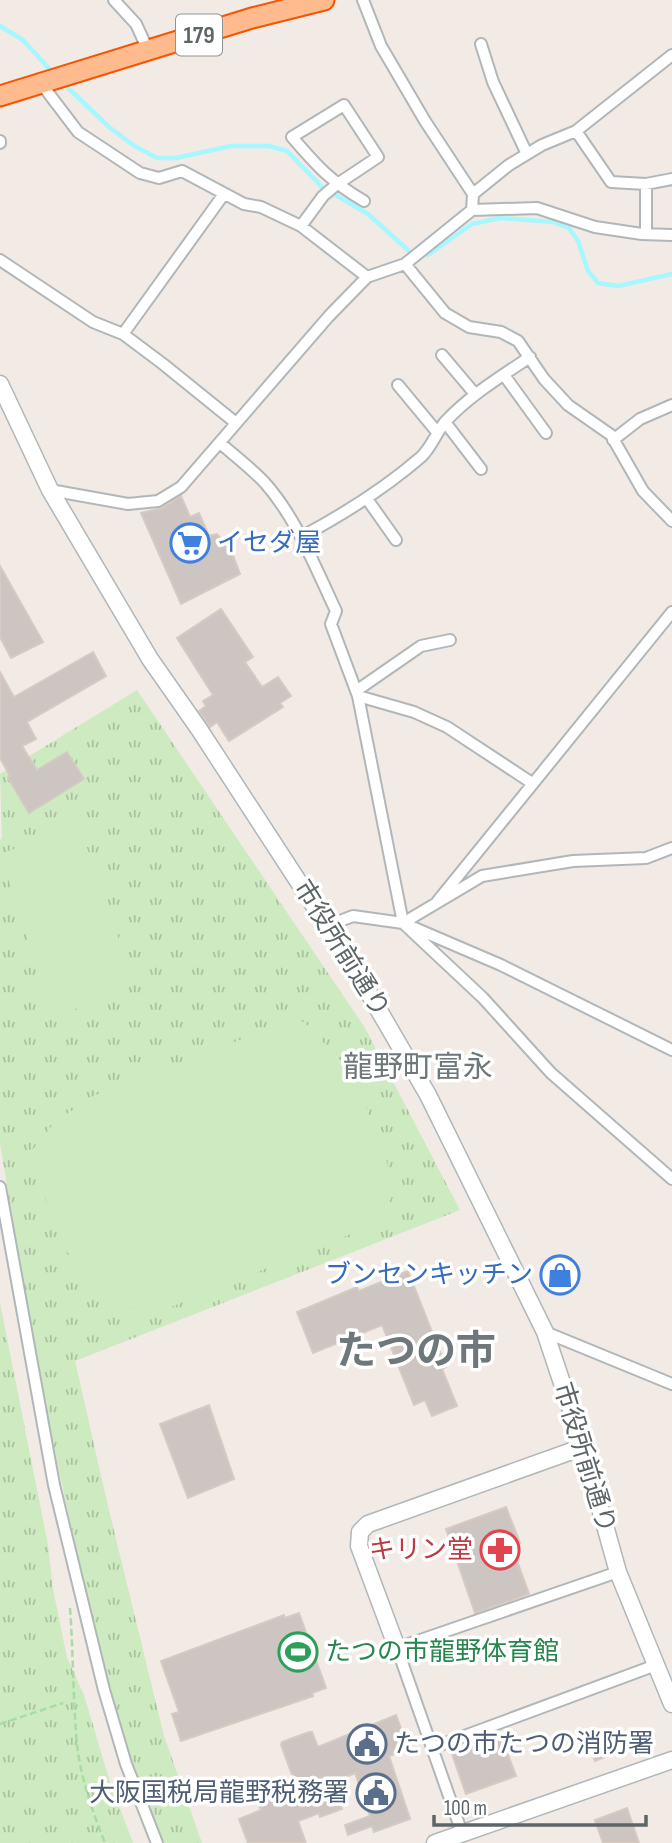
<svg xmlns="http://www.w3.org/2000/svg" width="672" height="1843" font-family="'Sofia Sans Condensed','Noto Sans JP',sans-serif">
<style>
.park{fill:url(#park-tufts)}
.garden{fill:#ceeac0}
.lines{fill:none;stroke-linecap:round;stroke-linejoin:round}
.stream{stroke:#a7f7ff;stroke-width:4.5}
.building{fill:#ccc5c2;stroke:#d6cac3;stroke-width:2}
.street-casing{stroke:#b1b7b9;stroke-width:14}
.secondary-casing{stroke:#b0b7b9;stroke-width:19}
.highway-casing{stroke:#f65400;stroke-width:23}
.path{stroke:#a7dda2;stroke-width:2.5;stroke-dasharray:7 3.5;stroke-linecap:butt}
.street{stroke:#fff;stroke-width:10}
.secondary{stroke:#fff;stroke-width:16}
.highway{stroke:#ffbb8e;stroke-width:19}
.labels{text-anchor:middle;dominant-baseline:central;stroke-width:7;stroke-linejoin:round;paint-order:stroke}
.shield{fill:#fff;stroke:#8e9395;stroke-width:2}
.shield-label{font-size:24px;font-weight:bold;fill:#5d6567}
.shop-label{font-size:26px;fill:#366cbe;stroke:#fff;text-anchor:start}
.street-label{font-size:26px;fill:#5d6567;stroke:#fff}
.health-label{font-size:26px;fill:#be3a42;stroke:#fff;text-anchor:end}
.leisure-label{font-size:26px;fill:#27864d;stroke:#fff;text-anchor:start}
.service-label{font-size:26px;fill:#4e5e75;stroke:#fff;text-anchor:start}
.quarter-label{font-size:30px;fill:#6e7779;stroke:#fff}
.town-label{font-size:40px;font-weight:bold;fill:#6e7779;stroke:#fff}
</style>
<defs>
<pattern id="park-tufts" width="24" height="20" patternUnits="userSpaceOnUse" patternTransform="scale(1.75)"><rect width="24" height="20" fill="#ceeac0"/><path d="M3 7l-1-3M5 7V3M7 7l1-3M15 17l-1-3M17 17v-4M19 17l1-3" fill="none" stroke="#aac1a0"/></pattern>
</defs>
<rect width="100%" height="100%" fill="#f1eae5"/>
<path class="park" d="M137 690 365 1028 460 1210 75 1361 107 1502 164 1736 202 1843H163L144 1799 119 1728 95 1633 59 1471 36 1359 0 1144V840L2 838 0 774Z
M0 1303 48 1545 53 1589 67 1658 84 1695 109 1779 133 1843H0Z"/>
<path class="garden" d="M79 825 135 985 53 1018 0 854Z
M289 1021 304 1022 343 1063 364 1103 386 1158 393 1194 382 1219 351 1234 166 1309 127 1307 97 1288 66 1251 28 1155 55 1122 93 1096Z"/>
<g class="lines">
<path class="stream" d="M0 26 23 40 54 74
M63 83 109 127 133 145 157 158H176L231 146H269L287 151 322 187 368 214 408 250
M428 255 472 224 500 218 553 222 569 228 578 241 588 271 598 283 618 286 672 274"/>
</g>
<path class="building" d="M181 496 190 517 199 513 209 536 217 534 231 550 240 574 181 604 141 513 162 508Z
M0 566 43 642 11 658 0 637Z
M221 609 253 657 245 662 262 687 278 677 291 696 280 703 283 707 229 741 217 722 210 727 199 711 206 706 203 701 213 695 177 638Z
M93 652 106 676 27 722 36 739 22 746 37 770 67 752 84 779 29 813 8 778 10 776 0 758V672L14 697Z
M408 1271 446 1367 442 1369 457 1406 432 1416 425 1400 414 1405 382 1325 313 1353 297 1312 357 1287 359 1291Z
M209 1405 234 1479 188 1498 160 1424Z
M506 1507 520 1543 512 1547 529 1594 475 1613 446 1529Z
M299 1613 326 1688 312 1693 313 1696 181 1741 172 1714 179 1712 161 1661 284 1615 285 1618Z
M396 1715 404 1736 401 1738 406 1750 389 1756 410 1819 374 1832 372 1826 348 1835 345 1825 370 1816 355 1773 332 1783 342 1809 320 1817 319 1813 298 1821 306 1843H248L239 1819 261 1810 258 1804 297 1788 281 1745 282 1742 309 1732H312L318 1747Z
M500 1733 516 1776 466 1794 451 1751Z
M612 1733 620 1751 595 1761 588 1743Z
M627 1808 639 1843H603L595 1820Z"/>
<g class="lines">
<g class="street-casing">
<path id="street" d="M114 0 136 24 148 50
M363 0 381 46 425 121 473 194
M481 44 493 82 527 154
M40 82 78 132 140 173 159 178 182 171 244 204 261 207 301 226 367 277
M576 131 611 182 646 184 672 179
M0 141V143
M646 184V234
M472 210 473 194 509 165 542 145 576 131 672 55
M301 226 323 196 336 185 378 157 344 105 292 137C316 165 331 182 364 201
M0 260 93 322 123 334 163 364 236 423
M405 264 445 313 469 327 501 332 518 341 544 379 568 405 611 435 643 491 672 521
M123 334 224 194
M442 355 475 394
M504 375 546 433
M398 385 437 432
M445 422 481 469
M613 440 640 419 672 405
M220 443C235 456 251 468 265 483 297 519 315 567 336 611L331 624 358 696 403 923 483 998 551 1073 672 1179
M50 490 128 504 158 501 181 487 329 316 367 277 405 264 472 210 537 208 595 227 642 234 672 235
M367 499 396 540
M301 537C344 514 384 489 421 457 431 448 436 433 445 422 469 396 500 377 530 357
M356 691 421 646 450 640
M358 696 414 712 447 727 532 783
M437 902 672 612
M403 923 482 876 573 861 646 858 672 848
M327 926 353 916 403 923 501 965 672 1050
M0 1187 54 1485 104 1690 126 1764 157 1843
M545 1332 672 1384
M432 1748 656 1665
M462 1833 397 1648 618 1572"/>
</g>
<g class="secondary-casing">
<path id="secondary" d="M0 384 50 490 150 659 199 729 352 964 428 1095 545 1332 581 1440 618 1572 672 1704
M397 1648 359 1546 360 1532 368 1524 583 1447
M435 1843 672 1760"/>
</g>
<g class="highway-casing">
<path id="highway" d="M0 96 252 18 324 0"/>
</g>
<path class="path" d="M70 1608C73 1649 73 1691 76 1733 78 1770 91 1808 105 1843
M0 1724 63 1703"/>
<use href="#street" class="street"/>
<use href="#secondary" class="secondary"/>
<use href="#highway" class="highway"/>
</g>
<defs>
<g id="supermarket-ring" transform="scale(2.0125)"><circle r="9.5" fill="#fff" stroke="#3f7fe0" stroke-width="1.5"/><path d="M-6-5.5h2.5l.6 2H6L4.5 2H-2.5L-4.4-4H-6ZM-1.5 3.2a1.3 1.3 0 1 0 .1 0ZM3 3.2a1.3 1.3 0 1 0 .1 0Z" fill="#3f7fe0"/></g>
<g id="shop-ring" transform="scale(2.0125)"><circle r="9.5" fill="#fff" stroke="#3f7fe0" stroke-width="1.5"/><path d="M-5-2.5h2.3a2.7 3.5 0 0 1 5.4 0H5L5.5 6h-11ZM-1.5-2.5h3a1.5 2.3 0 0 0-3 0Z" fill="#3f7fe0"/></g>
<g id="pharmacy-ring" transform="scale(2.0125)"><circle r="9.5" fill="#fff" stroke="#e0444e" stroke-width="1.5"/><path d="M-2-6h4v4h4v4h-4v4h-4v-4h-4v-4h4Z" fill="#e0444e"/></g>
<g id="stadium-ring" transform="scale(2.0125)"><circle r="9.5" fill="#fff" stroke="#2e9e5b" stroke-width="1.5"/><path d="M0-5a6.5 5 0 1 0 0 10a6.5 5 0 1 0 0-10ZM-3.5-1.8h7v3.6h-7Z" fill="#2e9e5b"/></g>
<g id="civic-ring" transform="scale(2.0125)"><circle r="9.5" fill="#fff" stroke="#5c6f8a" stroke-width="1.5"/><path d="M-.6-6.5H3V-4.5H.6V-3L4-1V1h2V6H-6V1h2V-1L-.6-3ZM-1.2 2.5V6h2.4V2.5Z" fill="#5c6f8a"/></g>
</defs>
<g fill-rule="evenodd">
<use href="#supermarket-ring" x="190" y="543"/>
<use href="#shop-ring" x="560" y="1275"/>
<use href="#pharmacy-ring" x="500" y="1550"/>
<use href="#stadium-ring" x="298" y="1652"/>
<use href="#civic-ring" x="367" y="1744"/>
<use href="#civic-ring" x="376" y="1793"/>
</g>
<g class="labels">
<rect class="shield" x="176" y="14.5" width="46" height="41" rx="5"/>
<g class="shield-label">
<text x="199" y="35">179</text>
</g>
<g class="shop-label">
<text x="217" y="543">イセダ屋</text>
<text x="533" y="1275" text-anchor="end">ブンセンキッチン</text>
</g>
<g class="street-label">
<text transform="translate(341 949) rotate(58)">市役所前通り</text>
<text transform="translate(584 1458) rotate(73)">市役所前通り</text>
</g>
<g class="health-label">
<text x="473" y="1550">キリン堂</text>
</g>
<g class="leisure-label">
<text x="325" y="1652">たつの市龍野体育館</text>
</g>
<g class="service-label">
<text x="394" y="1744">たつの市たつの消防署</text>
<text x="349" y="1793" text-anchor="end">大阪国税局龍野税務署</text>
</g>
<g class="quarter-label">
<text x="418" y="1068">龍野町富永</text>
</g>
<g class="town-label">
<text x="416" y="1352">たつの市</text>
</g>
</g>
<path d="M434 1815v10h212v-10" fill="none" stroke="#5d6567" stroke-width="3.5"/>
<text x="444" y="1815" font-size="21" fill="#5d6567" stroke="#ffffff" stroke-width="5" paint-order="stroke">100 m</text>
</svg>
